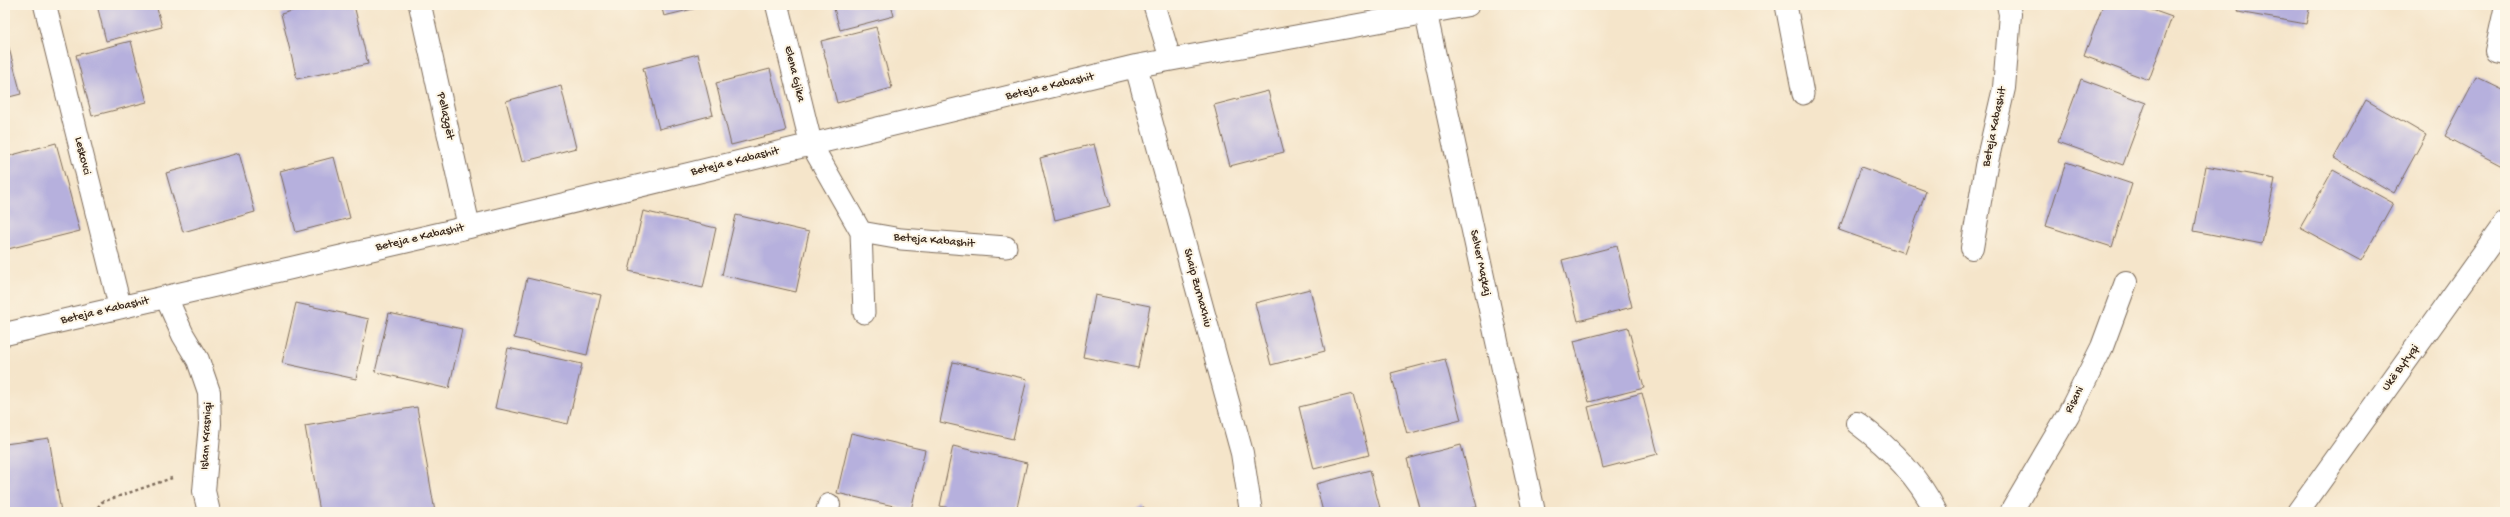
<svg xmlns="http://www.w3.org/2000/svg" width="2510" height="517" font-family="'Gochi Hand',sans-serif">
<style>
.building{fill:#b6b0dd}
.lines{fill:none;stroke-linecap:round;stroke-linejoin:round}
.lane-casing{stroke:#7c6b5a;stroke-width:23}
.street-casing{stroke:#7c6b5a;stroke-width:24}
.path{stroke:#7c6b5a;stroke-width:2.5;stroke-dasharray:3 3;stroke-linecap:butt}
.lane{stroke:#fff;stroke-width:21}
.street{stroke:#fff;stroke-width:22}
.labels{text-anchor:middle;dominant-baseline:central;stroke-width:4;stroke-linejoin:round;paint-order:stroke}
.street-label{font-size:12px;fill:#3b2a1e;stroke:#fcf5e5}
</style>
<rect width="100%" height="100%" fill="#fcf5e5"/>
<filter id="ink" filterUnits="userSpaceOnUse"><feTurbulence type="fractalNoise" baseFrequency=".025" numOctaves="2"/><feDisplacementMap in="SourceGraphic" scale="8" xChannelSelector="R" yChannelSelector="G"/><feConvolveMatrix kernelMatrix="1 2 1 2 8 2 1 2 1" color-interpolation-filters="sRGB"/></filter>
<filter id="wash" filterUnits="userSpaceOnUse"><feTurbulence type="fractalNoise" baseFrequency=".012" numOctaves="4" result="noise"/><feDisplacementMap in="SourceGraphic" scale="16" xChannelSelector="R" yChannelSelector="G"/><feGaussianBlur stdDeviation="0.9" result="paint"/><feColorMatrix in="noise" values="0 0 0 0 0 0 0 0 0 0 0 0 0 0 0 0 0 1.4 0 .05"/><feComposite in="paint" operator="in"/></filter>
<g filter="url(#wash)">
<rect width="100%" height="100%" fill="#f5e5ca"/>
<g id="blocks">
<path class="building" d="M97 5H156L162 27 106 41Z
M313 5H354L368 64 297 79 281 14Z
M661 5H705V6L664 16Z
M833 5H891L894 16 840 30Z
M2103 5H2138L2172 17 2149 80 2084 56Z
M2240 5H2310L2306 24 2238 12Z
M876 27 892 88 837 103 821 41Z
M5 33 21 94 5 98Z
M131 41 147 102 92 116 76 55Z
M698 54 713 115 659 129 643 68Z
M770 69 786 131 731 145 716 83Z
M2476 77 2505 91V159L2502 166 2445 136Z
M2081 79 2146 103 2123 165 2058 142Z
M561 86 576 148 522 162 506 101Z
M1268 91 1284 152 1230 166 1214 105Z
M2366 100 2426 135 2394 193 2334 158Z
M56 143 80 231 8 249 5 237V157Z
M1094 144 1110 206 1055 220 1040 158Z
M239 153 255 212 183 232 166 173Z
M334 157 350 218 296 232 280 171Z
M2066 162 2132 184 2112 247 2046 226Z
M2206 166 2275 179 2262 244 2194 231Z
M1861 167 1926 191 1904 253 1839 230Z
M2333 170 2393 203 2361 261 2300 228Z
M643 211 716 228 703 288 629 271Z
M736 215 809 232 796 292 722 275Z
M1617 246 1632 307 1578 321 1562 260Z
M527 278 601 295 587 355 514 338Z
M1310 289 1325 351 1271 365 1255 303Z
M1095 295 1150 306 1138 368 1083 357Z
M296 303 369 319 356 379 282 363Z
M389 313 462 329 449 389 375 372Z
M1628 327 1644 388 1589 402 1574 341Z
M508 348 582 364 568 424 495 408Z
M1445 359 1461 420 1407 434 1391 373Z
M953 362 1027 379 1013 439 940 422Z
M1642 393 1658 454 1603 468 1588 407Z
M1353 394 1369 455 1314 469 1299 407Z
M417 407 435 512H320L305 426Z
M851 433 925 450 911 510 837 493Z
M49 438 61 512H5V444Z
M1461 445 1477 507 1457 512H1421L1407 459Z
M953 446 1027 463 1016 512H967L940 506Z
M1370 470 1381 512H1323L1316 484Z
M1144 507 1145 512H1129Z"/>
</g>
</g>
<g filter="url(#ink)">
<use href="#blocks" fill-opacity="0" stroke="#7c6b5a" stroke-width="1"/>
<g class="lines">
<g class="lane-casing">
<path id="lane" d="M1154 5 1170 58
M1786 5 1803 94
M811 144 861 232 901 239 1006 247
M861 232 864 313"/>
</g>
<g class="street-casing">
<path id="street" d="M45 5 120 307
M420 5 469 227
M777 5 811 144
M1424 5 1534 512
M2505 10 2496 51 2505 53
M1136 66 1242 453 1251 512
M1972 248 1986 166 2004 88 2010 14 2008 5
M166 297 183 335 198 360 209 392 210 424 204 491 209 512
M5 334 469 227 1136 66 1468 5
M1857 423C1889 447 1918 476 1936 512
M827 512 829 505
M2011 512 2068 415 2102 347 2126 282
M2298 512 2505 223"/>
</g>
<path class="path" d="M94 512 102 502 172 478"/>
<use href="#lane" class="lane"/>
<use href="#street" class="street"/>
</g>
</g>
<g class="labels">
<g class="street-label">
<text transform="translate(794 74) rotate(76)">Elena Gjika</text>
<text transform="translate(1050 87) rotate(-13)">Beteja e Kabashit</text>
<text transform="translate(445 116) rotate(78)">Pellazgët</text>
<text transform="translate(1995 127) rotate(-78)">Beteja Kabashit</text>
<text transform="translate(82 156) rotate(76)">Leskovci</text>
<text transform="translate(735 162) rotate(-14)">Beteja e Kabashit</text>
<text transform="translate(420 238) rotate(-13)">Beteja e Kabashit</text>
<text transform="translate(934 241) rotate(5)">Beteja Kabashit</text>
<text transform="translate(1480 263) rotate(78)">Selver Maçkaj</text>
<text transform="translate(1197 288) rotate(75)">Shaip Zurnaxhiu</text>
<text transform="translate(105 311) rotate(-13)">Beteja e Kabashit</text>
<text transform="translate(2401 368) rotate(-54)">Ukë Bytyqi</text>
<text transform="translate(2075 400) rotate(-63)">Risani</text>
<text transform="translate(207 436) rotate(-87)">Islam Krasniqi</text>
</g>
</g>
<rect width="2510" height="517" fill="none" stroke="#fcf5e5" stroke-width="20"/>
</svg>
